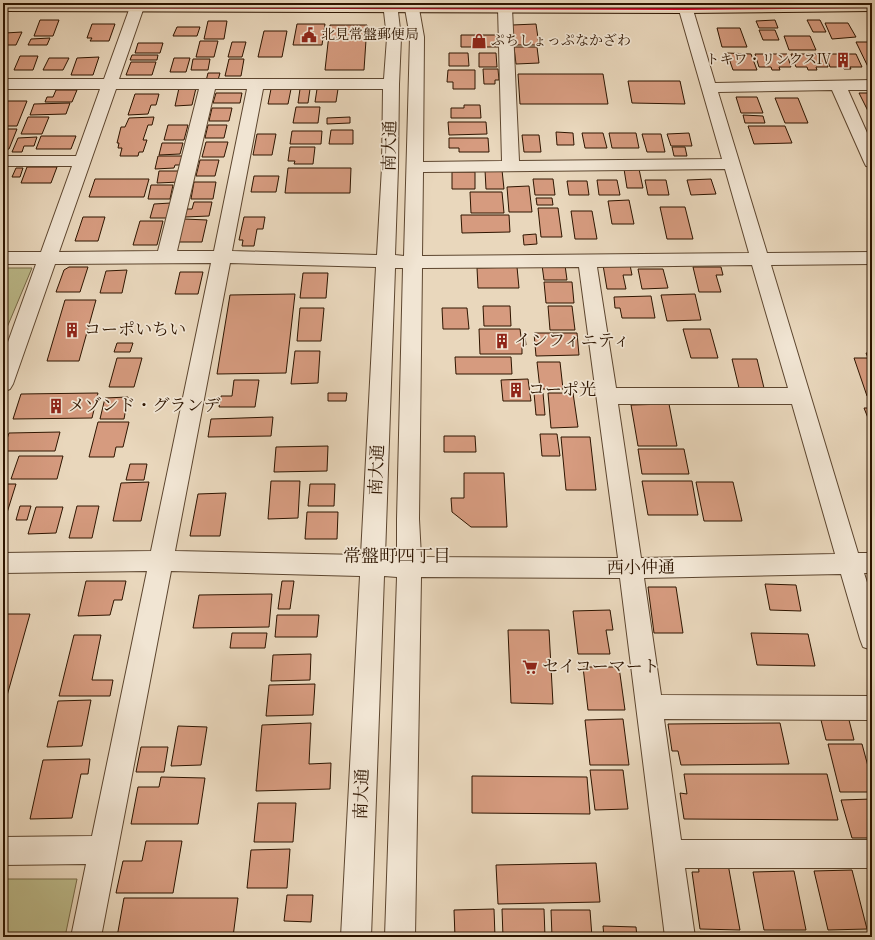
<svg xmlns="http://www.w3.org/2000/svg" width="875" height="940" font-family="'IM FELL DW Pica','Noto Serif JP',serif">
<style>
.green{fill:#bdbc8c;stroke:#766846}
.building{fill:#d69b7f;stroke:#2e1500}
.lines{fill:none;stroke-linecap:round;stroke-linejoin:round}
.minor-casing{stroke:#5d462f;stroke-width:2}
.major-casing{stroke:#2e1500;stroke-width:2}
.minor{fill:#f1e5d3;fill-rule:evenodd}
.major{fill:#e9d7bc;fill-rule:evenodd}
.bus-1-casing{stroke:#f1e5d3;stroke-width:4}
.bus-1{stroke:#e4002b;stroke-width:2}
.labels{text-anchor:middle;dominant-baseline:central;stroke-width:3.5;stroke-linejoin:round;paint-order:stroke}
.far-poi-label{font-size:14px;fill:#2e1500;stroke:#f1e5d3;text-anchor:start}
.street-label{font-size:17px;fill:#2e1500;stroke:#f1e5d3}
.poi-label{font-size:17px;fill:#2e1500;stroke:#f1e5d3;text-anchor:start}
.neighbourhood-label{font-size:18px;fill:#2e1500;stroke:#f1e5d3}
</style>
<rect width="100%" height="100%" fill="#e9d7bc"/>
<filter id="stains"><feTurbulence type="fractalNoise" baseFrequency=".005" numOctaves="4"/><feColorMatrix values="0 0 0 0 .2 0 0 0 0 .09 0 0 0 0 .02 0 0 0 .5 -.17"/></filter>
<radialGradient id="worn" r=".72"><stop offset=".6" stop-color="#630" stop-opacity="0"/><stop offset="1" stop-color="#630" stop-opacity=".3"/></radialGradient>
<path class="green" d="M3 268H32L3 337Z
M3 879H77L65 937H3Z"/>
<path class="building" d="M40 20H59L53 36H34Z
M775 20 778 28H759L756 21Z
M807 20H820L826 32H813Z
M208 21H227L224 39H204Z
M825 23H848L856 37 832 39Z
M92 24H115L109 41H90L92 38H87Z
M297 24H325L322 45H293Z
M536 24 539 45H515L512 25Z
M330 25H367L364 70H325Z
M177 27H200L197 36H173Z
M717 28H740L747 47H722Z
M759 30H775L779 40H763Z
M264 31H287L282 57H258Z
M22 32 16 45H3V37L5 33Z
M461 35H497L498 47H461Z
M784 36H810L816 50H789Z
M50 38 47 45H28L31 39Z
M200 41H218L214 57H196Z
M232 42H246L242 57H228Z
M856 42H872V73H871Z
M138 43H163L160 53H135Z
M514 47H537L539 63 516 64Z
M449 53H468L469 66H449Z
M479 53H496L497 67H479Z
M727 53 751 54 757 70H733Z
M755 54H787L791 67H779L780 70H772L771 67H759Z
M791 54H823L828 67H816L817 70H808L807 67H796Z
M825 54H856L862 67H850L851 69H844L842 67H830Z
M132 55H158L157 60H130Z
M20 56H38L33 70H14Z
M99 57 93 75H71L77 58Z
M49 58H69L63 70H43Z
M174 58H190L186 72H170Z
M193 59H210L208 70H191Z
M229 59H244L241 76H225Z
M131 62H156L152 75H126Z
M483 69H498L499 80H495V84H484Z
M448 70H475V89H453V82H447Z
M208 73H220L218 80 206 81Z
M518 74H603L608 104H520Z
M628 81H680L685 104 632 103Z
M179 88H196L192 105 175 106Z
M271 89H291L288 104H268Z
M300 89H310L308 103H298Z
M317 89H338L336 102H315Z
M56 90H77L72 102H45L47 97H53Z
M216 93H242L240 103H213Z
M859 93H872V111H868Z
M135 94H159L156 105H151L148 114 128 115Z
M736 97H757L763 113H741Z
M775 98H798L808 123H785Z
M5 101H27L17 126H3V106Z
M70 103 66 114 30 115 34 104Z
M464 105H480L481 118H451V108H464Z
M296 107H320L318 123H293Z
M212 108H232L229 121H209Z
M743 115 763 116 765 123H745Z
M28 117H49L42 134H21Z
M154 117 152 125H148L143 140H147L143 152H139L138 156H120L122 148H118L119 143H117L121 127H125L129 118Z
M350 117V123L327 124V118Z
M448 122H486L487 134 449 135Z
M168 125H188L184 140H164Z
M208 125H227L224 138H205Z
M748 126H785L792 143 754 144Z
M3 129H17L9 149 3 150Z
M331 130H353V144H329Z
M292 131H322L321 144H290Z
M556 132 573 133 574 145H557Z
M582 133H603L607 148H585Z
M609 133H636L639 148H612Z
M689 133 692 146H671L667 134Z
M257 134H276L272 155H253Z
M642 134H661L665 152H647Z
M522 135H539L541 152H524Z
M41 136H76L71 149H36Z
M37 137 34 146H24L22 152H12L18 138Z
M449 138H488L489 152H459V148H449Z
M206 142H228L224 157H202Z
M162 143H183L180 154 159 155Z
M290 147H315L313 164H294L295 161H288Z
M672 147H685L687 156H674Z
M158 156H185L184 165H175L174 168 155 169Z
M200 160H219L215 176H196Z
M27 167H57L51 183H21Z
M16 168H23L20 177H12Z
M288 168H351L350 193H285Z
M624 169H639L643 188H627Z
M485 170H502L504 189H486Z
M159 171H183L180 182 157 183Z
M452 172H475V189H452Z
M254 176H279L276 192H251Z
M95 179H149L144 197H89Z
M533 179H553L555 195H535Z
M711 179 716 194 691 195 687 180Z
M597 180H617L620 195H599Z
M645 180H666L669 195H648Z
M567 181H587L589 195H569Z
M194 182H216L213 199H191Z
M151 185H173L170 199H148Z
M529 186 532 212H509L507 187Z
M470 192H502L504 213H471Z
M536 198H552L553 205H537Z
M629 200 634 224H612L608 201Z
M194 202H212L209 216 185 217 187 209H192Z
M171 203 167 218H150L154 204Z
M660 207H685L693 239H667Z
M538 208H558L562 237H541Z
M571 211H592L597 239H575Z
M461 215H509L510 232 462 233Z
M83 217H105L98 241H75Z
M244 217H265L263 229H257L254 246H242L243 240H239Z
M184 219 207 220 202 242H178Z
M140 221H163L157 245H133Z
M536 234 537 244 524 245 523 235Z
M542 265H565L567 280H544Z
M603 265H630L632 275H623L626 289H607Z
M69 267H88L80 292H56L64 270Z
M517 267 519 288H478L477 268Z
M693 267H721L723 275H716L721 292H699Z
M638 269H663L668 288 642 289Z
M127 270 122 293H100L106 271Z
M180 272H203L198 294H175Z
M303 273H328L326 298H300Z
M544 282H572L574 303H546Z
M295 294 286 373 217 374 230 295Z
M695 294 701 320 667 321 661 295Z
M651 296 655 318H622L620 308H615L614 297Z
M65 300H96L79 361H47Z
M483 306H510L511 326H484Z
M548 306H572L575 330H550Z
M300 308H324L321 341H297Z
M442 308H467L469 329H443Z
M479 329H520L521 337H525L526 345H522V354H480Z
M683 329H710L718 358H691Z
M534 333H577L579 355 536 356Z
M117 343H133L130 352H114Z
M295 351H320L318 383 291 384Z
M866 353H872V396H867L854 358H868Z
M455 357H511L512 374H456Z
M117 358H142L134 387H109Z
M732 359H757L764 388H739Z
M537 362H560L563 389H540Z
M528 379 531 401H503L501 380Z
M234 380H259L255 407H219L221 396H232Z
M98 393 92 418 13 419 21 394Z
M328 393H347L346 401H328Z
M534 393H543L545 415H536Z
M548 393H573L578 427 551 428Z
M128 397 124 419H100L105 398Z
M669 404 677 446H638L631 405Z
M864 408H872V423H870Z
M273 417 271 436 208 437 211 419Z
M98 422H129L123 447H116L114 457H89Z
M60 432 55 451H3L9 433Z
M540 434H557L560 456H542Z
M444 436H475L476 452H444Z
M561 437H590L596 490H566Z
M328 446 327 471 274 472 276 447Z
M638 449H684L689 474H642Z
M19 456H63L57 479H11Z
M130 464H147L144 480H126Z
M464 473H504L507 527H471L452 512 451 498H464Z
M271 481H300L298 518 268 519Z
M642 481H692L698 515H648Z
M149 482 141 521H113L121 483Z
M696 482H733L742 521H704Z
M3 484H16L6 516H3Z
M310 484H335L334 506H308Z
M226 493 220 536H190L198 494Z
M20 506H31L27 520H16Z
M77 506H99L92 538H69Z
M36 507H63L56 533 28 534Z
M307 512H338L337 539H305Z
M86 581H126L122 600H114L110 615 78 616Z
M282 581H294L290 609H278Z
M765 584 796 585 801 611 770 610Z
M648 587H676L683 633H654Z
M272 594 269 627 193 628 199 595Z
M610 610 613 630H606L610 654H578L573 611Z
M3 614H30L3 710Z
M277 615H319L317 637H275Z
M508 630H549L553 704 511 703Z
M232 633H267L265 648H230Z
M751 633 808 634 815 666 757 665Z
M74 635H101L92 680H113L110 696H59Z
M311 654 310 680 271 681 273 655Z
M583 667H619L625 710H588Z
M315 684 313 715 266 716 269 685Z
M91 700 82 746 47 747 58 701Z
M820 716H848L854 740H826Z
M623 719 629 765H590L585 720Z
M311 723 309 764 331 763 330 789 256 791 262 725Z
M780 723 789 764 681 765 678 751H672L668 724Z
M178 726 207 727 201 765 171 766Z
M828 744H862L872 781V792H840Z
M141 747H168L164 772H136Z
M90 759 88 774H81L72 818 30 819 43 760Z
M590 770H623L628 809 595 810Z
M684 774H827L838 820 684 819 680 793 687 794Z
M472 776 587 777 590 814 472 813Z
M161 777 205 778 198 824H131L138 787H159Z
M872 799V838H852L841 800Z
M258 803H296L293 842H254Z
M146 841H182L173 893H116L123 861H142Z
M290 849 287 888H247L251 850Z
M596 863 600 902 498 904 496 865Z
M698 864H728L740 930 700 929 692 872H699Z
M852 870 867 929 828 930 814 871Z
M794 871 806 930H764L753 872Z
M287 895H313L311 922 284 921Z
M124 898H238L233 937H117Z
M494 909 495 937H455L454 910Z
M502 909H544L545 937H503Z
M551 910H590L592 937H552Z
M603 926 636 927 637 937H604Z"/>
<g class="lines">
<g class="minor-casing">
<path id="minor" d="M138 3 142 4 144 7 119 79H384L387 38 383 3H397L401 38 399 84 398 167 395 255 404 256 410 37 404 3H418L424 37 423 162 502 161 498 8 500 5 505 4 510 5 512 8 519 161 722 159 677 3H691L715 83 872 80V90H848L872 144V167L866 166 864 162 832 90 718 92 767 253 872 252V264L771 265 858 553H872V573H864L872 598V650L863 647 860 639 841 574 644 578 661 695 872 696V720L664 719 681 840H872V868H685L695 937H665L620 578 421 577 415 937H385L397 577 384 576 371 937H341L360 576 171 571 101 937H71L86 864 3 865V837L92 836 147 571 3 573V553L151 551 211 263 55 264 13 384 10 389 3 392V356L36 264H3V252H41L72 166H3V156H76L100 89H3V79H104L130 7 132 4ZM116 89H199L158 251 59 252ZM215 89H247L214 251H177ZM263 89H383L382 167 377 255 232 251ZM725 169 749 253 422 256 423 172ZM230 263 376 267 361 555 175 551ZM752 265 788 388H616L597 267ZM579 267 618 558 421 557 419 519 422 268ZM395 268H403L397 519V556H385ZM618 404H792L835 554 641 558Z"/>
</g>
<g class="major-casing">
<path id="major" d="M3 3 685 5 872 3V11L685 13 3 11Z"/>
</g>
<use href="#minor" class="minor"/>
<use href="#major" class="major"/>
<g class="bus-1-casing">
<path id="bus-1" d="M3 7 685 9 872 7"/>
</g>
<use href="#bus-1" class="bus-1"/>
</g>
<defs>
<g id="civic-bare" transform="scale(1.2)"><path d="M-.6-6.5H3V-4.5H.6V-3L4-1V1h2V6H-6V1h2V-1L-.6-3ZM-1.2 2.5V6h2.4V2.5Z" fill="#8f2418" stroke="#f1e5d3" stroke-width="2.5" paint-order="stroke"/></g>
<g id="shop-bare" transform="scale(1.2)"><path d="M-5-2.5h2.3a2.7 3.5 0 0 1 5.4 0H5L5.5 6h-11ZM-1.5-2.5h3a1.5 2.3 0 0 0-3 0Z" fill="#8f2418" stroke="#f1e5d3" stroke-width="2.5" paint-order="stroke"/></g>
<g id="building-bare" transform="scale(1.2)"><path d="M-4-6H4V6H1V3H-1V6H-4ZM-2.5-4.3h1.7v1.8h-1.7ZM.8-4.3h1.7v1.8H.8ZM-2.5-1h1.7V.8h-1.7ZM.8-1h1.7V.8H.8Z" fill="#8f2418" stroke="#f1e5d3" stroke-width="2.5" paint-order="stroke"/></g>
<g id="supermarket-bare" transform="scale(1.2)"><path d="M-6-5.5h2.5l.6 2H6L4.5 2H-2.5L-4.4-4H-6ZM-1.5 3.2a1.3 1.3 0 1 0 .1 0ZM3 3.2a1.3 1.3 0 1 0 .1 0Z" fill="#8f2418" stroke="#f1e5d3" stroke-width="2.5" paint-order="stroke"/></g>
</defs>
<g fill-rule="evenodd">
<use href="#civic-bare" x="309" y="35"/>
<use href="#shop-bare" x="479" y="41"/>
<use href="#building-bare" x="843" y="60"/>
<use href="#building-bare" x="72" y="330"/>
<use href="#building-bare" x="502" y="341"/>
<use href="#building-bare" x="516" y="390"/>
<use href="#building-bare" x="56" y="406"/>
<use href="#supermarket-bare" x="530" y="667"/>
</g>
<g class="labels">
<g class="far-poi-label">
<text x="321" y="35">北見常盤郵便局</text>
<text x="491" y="41">ぷちしょっぷなかざわ</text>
<text x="831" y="60" text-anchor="end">トキワ・リンクスⅣ</text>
</g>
<g class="street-label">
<text transform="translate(390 146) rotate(-89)">南大通</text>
<text transform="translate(377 470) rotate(-87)">南大通</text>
<text transform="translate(641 568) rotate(-1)">西小仲通</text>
<text transform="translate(362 794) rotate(-88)">南大通</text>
</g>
<g class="poi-label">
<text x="84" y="330">コーポいちい</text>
<text x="514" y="341">インフィニティ</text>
<text x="528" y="390">コーポ光</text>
<text x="68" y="406">メゾンド・グランデ</text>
<text x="542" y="667">セイコーマート</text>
</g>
<g class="neighbourhood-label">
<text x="397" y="557">常盤町四丁目</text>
</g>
</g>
<rect width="875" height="940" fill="none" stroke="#e9d7bc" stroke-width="16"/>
<rect x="4" y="4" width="867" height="932" fill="none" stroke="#2e1500" stroke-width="2"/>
<rect x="8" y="8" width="859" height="924" fill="none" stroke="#2e1500"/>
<rect width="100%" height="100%" filter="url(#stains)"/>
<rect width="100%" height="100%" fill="url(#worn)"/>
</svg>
